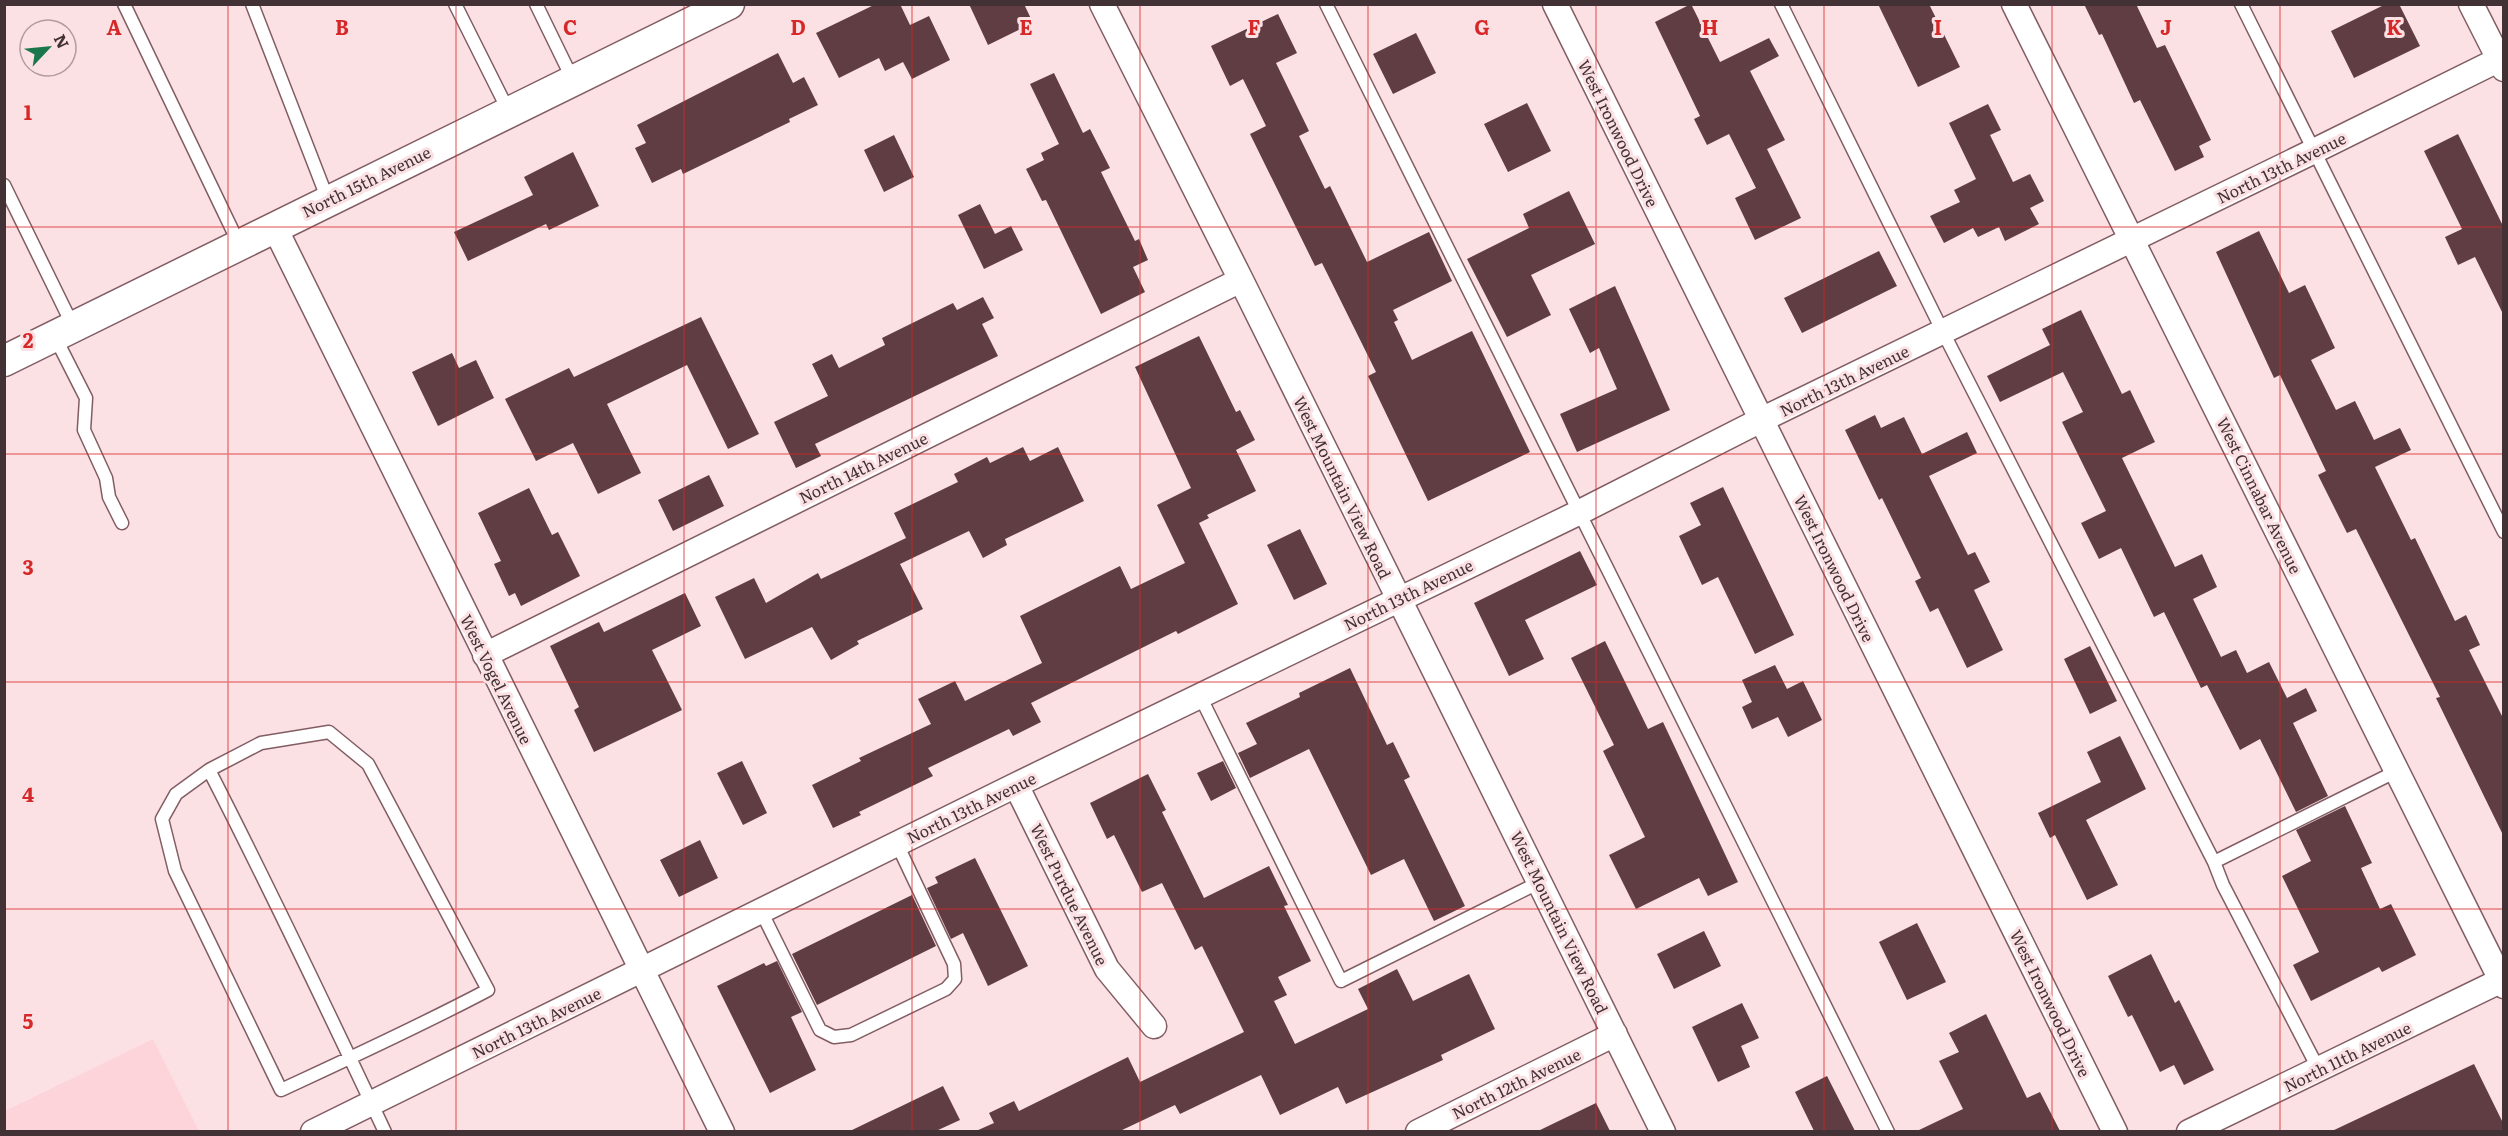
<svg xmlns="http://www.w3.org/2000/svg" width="2508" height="1136" font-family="Literata,serif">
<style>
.built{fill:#fed4db}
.building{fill:#5f3d43}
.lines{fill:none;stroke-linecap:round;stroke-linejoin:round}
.service-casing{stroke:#825d63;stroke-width:15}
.minor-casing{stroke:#825d63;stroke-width:27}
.tertiary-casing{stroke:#825d63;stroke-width:33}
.service{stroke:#fff;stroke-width:12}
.minor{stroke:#fff;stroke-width:24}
.tertiary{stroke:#fff;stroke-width:30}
.grid{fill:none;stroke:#d62828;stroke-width:1.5;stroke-opacity:0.55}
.labels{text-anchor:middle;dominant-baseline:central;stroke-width:6;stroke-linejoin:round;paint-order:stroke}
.street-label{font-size:16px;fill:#433235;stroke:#fbe1e4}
.grid-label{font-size:20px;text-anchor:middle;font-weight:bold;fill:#d62828;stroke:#fbe1e4;stroke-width:6;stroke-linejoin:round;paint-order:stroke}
</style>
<rect width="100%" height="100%" fill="#fbe1e4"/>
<path class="built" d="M153 1039 199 1131H5V1111Z"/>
<path class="building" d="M876 4H900L910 25 929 16 950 60 912 79 903 62 885 71 879 58 839 78 816 33Z
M969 4H1024L1033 23 988 45Z
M1691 4 1720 62 1769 38 1779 56 1750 71 1785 140 1767 149 1801 218 1755 240 1735 198 1756 188 1729 134 1707 145 1694 119 1700 116 1655 22Z
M1878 4H1929L1960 67 1918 87Z
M2084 4H2136L2157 48 2165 45 2211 140 2199 146 2204 157 2175 171 2140 100 2134 103 2102 34 2099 35Z
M2386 4H2399L2420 46 2354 78 2331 31Z
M1278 14 1297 53 1276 63 1309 131 1299 136 1325 189 1330 186 1367 262 1429 232 1452 281 1393 310 1398 320 1394 322 1412 360 1472 331 1530 452 1428 501 1368 376 1376 372 1322 263 1315 266 1250 134 1266 126 1243 79 1230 86 1211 46Z
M1416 33 1436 73 1393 94 1373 54Z
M778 53 793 83 804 77 818 105 789 119 790 122 683 174 681 169 652 183 635 148 646 143 637 125Z
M1054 73 1083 133 1090 129 1110 168 1101 172 1135 241 1139 239 1148 260 1133 267 1145 292 1101 314 1046 200 1042 201 1026 169 1044 160 1041 153 1059 144 1030 84Z
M1527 103 1551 151 1508 172 1484 124Z
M1988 104 2001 130 1990 135 2013 182 2030 174 2044 201 2030 208 2039 224 2005 241 1999 227 1978 237 1973 228 1944 243 1930 216 1960 202 1954 190 1976 179 1949 123Z
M2458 134 2504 228V316L2475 257 2458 265 2445 237 2462 229 2424 151Z
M894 135 914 177 884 192 864 150Z
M573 152 599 206 549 230 546 224 468 261 454 232 533 195 524 177Z
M1569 191 1595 244 1531 275 1551 315 1507 337 1467 259 1529 228 1523 214Z
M980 204 995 234 1011 226 1023 250 984 269 958 215Z
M2259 231 2289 293 2305 285 2335 348 2311 360 2336 410 2355 401 2374 440 2400 428 2411 450 2375 467 2411 540 2415 538 2455 621 2466 615 2480 645 2469 650 2504 720V837L2436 698 2440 697 2356 529 2347 533 2318 475 2326 471 2280 375 2274 378 2216 252Z
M1879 251 1897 286 1802 333 1784 298Z
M1615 286 1670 410 1577 452 1560 414 1617 389 1599 348 1590 353 1569 309Z
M983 297 994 318 982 324 998 356 815 444 821 456 796 468 774 422 828 396 812 364 832 354 839 368 885 345 882 338 953 303 957 310Z
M2081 310 2122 394 2130 390 2155 442 2122 458 2175 567 2202 554 2217 587 2193 599 2221 657 2236 650 2247 673 2269 662 2287 698 2306 688 2317 711 2293 723 2328 796 2296 812 2260 739 2240 750 2207 685 2201 688 2164 612 2154 617 2121 548 2099 559 2081 523 2106 511 2062 422 2083 412 2063 372 2000 402 1987 376 2050 345 2042 329Z
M701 317 759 434 728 449 687 365 607 404 641 473 598 494 573 443 536 461 505 399 569 368 574 377Z
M1199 336 1236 412 1240 410 1255 440 1236 450 1256 491 1207 515 1209 518 1199 523 1238 604 1178 634 1176 631 1031 703 1041 722 1013 736 1009 729 928 768 933 776 859 812 861 815 833 828 812 785 861 761 859 758 931 724 918 699 955 681 965 701 1042 663 1020 616 1120 566 1131 589 1185 563 1157 505 1191 488 1135 367Z
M452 353 459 368 476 360 494 398 438 426 412 372Z
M1875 415 1881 428 1904 417 1922 454 1967 432 1977 453 1929 476 1968 555 1975 552 1990 582 1974 590 2003 650 1967 668 1938 608 1930 612 1915 581 1921 578 1882 498 1879 500 1845 430Z
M1023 447 1030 461 1058 447 1084 501 1005 539 1007 545 983 558 969 531 900 564 923 609 857 641 859 644 831 660 812 627 745 659 715 597 754 578 766 603 818 573 821 579 906 538 894 513 958 482 954 474 987 457 990 463Z
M709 475 724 506 673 531 658 500Z
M1723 487 1794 635 1755 654 1718 577 1702 585 1679 536 1701 525 1690 503Z
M529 488 552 535 558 532 580 576 521 606 515 593 509 596 494 564 501 561 478 513Z
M1300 529 1327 584 1294 600 1267 545Z
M1580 551 1597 585 1525 620 1544 659 1509 676 1474 603Z
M685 593 701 626 652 650 682 710 594 752 574 710 579 707 550 646 599 622 604 632Z
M1605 641 1648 729 1663 722 1738 882 1708 896 1699 878 1636 909 1609 855 1645 837 1603 751 1614 745 1571 658Z
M2090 646 2117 701 2090 714 2064 659Z
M1775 665 1787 689 1803 681 1822 720 1788 737 1778 717 1752 729 1742 707 1752 702 1742 680Z
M1350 668 1387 745 1393 742 1410 777 1404 780 1465 906 1434 921 1404 859 1371 875 1309 749 1250 778 1238 753 1257 744 1246 723 1300 697 1299 693Z
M2120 736 2146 789 2086 820 2118 885 2087 900 2055 835 2050 838 2038 813 2101 782 2087 752Z
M742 761 767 813 743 825 717 773Z
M1223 761 1236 788 1211 801 1197 773Z
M1148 774 1166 810 1162 812 1204 898 1269 866 1288 905 1284 906 1311 961 1278 977 1287 995 1274 1001 1295 1044 1368 1009 1358 989 1397 969 1413 1001 1469 974 1495 1029 1441 1055 1443 1060 1346 1104 1338 1087 1280 1115 1261 1075 1180 1114 1175 1105 1120 1131H976L994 1123 989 1113 1014 1101 1019 1111 1128 1057 1140 1082 1244 1032 1202 946 1195 950 1162 883 1142 892 1114 835 1107 839 1090 803Z
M2345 806 2372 863 2361 868 2380 909 2391 904 2416 955 2382 972 2379 967 2311 1001 2293 965 2319 952 2282 876 2311 861 2296 830Z
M700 840 718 878 679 897 660 860Z
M975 858 1028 966 988 986 963 933 951 939 927 888 938 883 935 877Z
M912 895 936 946 817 1005 792 954Z
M1917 923 1946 982 1907 1000 1879 942Z
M1704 931 1721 966 1674 989 1657 954Z
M2151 954 2175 1003 2179 1000 2214 1070 2184 1085 2174 1065 2160 1072 2132 1015 2128 1017 2108 976Z
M777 961 802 1012 791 1017 816 1070 770 1093 717 986 764 963 766 966Z
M1742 1003 1759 1038 1741 1046 1750 1067 1718 1082 1692 1027Z
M1986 1014 2027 1098 2040 1092 2060 1131H1917L1963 1109 1939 1061 1959 1052 1949 1033Z
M2474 1064 2504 1125V1131H2332Z
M1827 1076 1855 1131H1814L1795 1092Z
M943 1086 960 1120 936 1131H850Z
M1596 1103 1610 1131H1538Z"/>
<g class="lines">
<g class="service-casing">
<path id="service" d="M124 4 239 244
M252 4 328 200
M455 4 509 112
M536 4 573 80
M1326 4 1888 1132
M1781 4 1943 332 2214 862 2397 771
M2241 4 2504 532
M4 185 73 326
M55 337 86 398 84 430 106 478 109 497 122 523
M1200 696 1341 981 1540 882
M209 770 176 794 162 819 175 871 281 1090C350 1058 420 1026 488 990L368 764 329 732 261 743 209 770C270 889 328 1011 385 1132
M2214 862 2223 885 2319 1070
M761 911 820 1030 834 1037 851 1035 946 989 955 979 954 964 897 844"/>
</g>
<g class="minor-casing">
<path id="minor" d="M1102 4 1241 280 1663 1132
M1555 4 2115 1132
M2014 4 2504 986
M2471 4 2504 69
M274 226 722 1132
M485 655 1241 280
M1016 785 1107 969 1154 1026
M313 1132 1016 785 1578 513 1761 420 2314 151 2504 57
M1418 1132 1615 1034
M2189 1132 2504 979"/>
</g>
<g class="tertiary-casing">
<path id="tertiary" d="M4 361 729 4"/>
</g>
<use href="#service" class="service"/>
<use href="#minor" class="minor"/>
<use href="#tertiary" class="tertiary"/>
</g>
<path class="grid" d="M228 4V1132M456 4V1132M684 4V1132M912 4V1132M1140 4V1132M1368 4V1132M1596 4V1132M1824 4V1132M2052 4V1132M2280 4V1132M4 227H2504M4 454H2504M4 682H2504M4 909H2504"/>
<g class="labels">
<g class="street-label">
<text transform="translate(1619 133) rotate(64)">West Ironwood Drive</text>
<text transform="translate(2281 167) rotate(-26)">North 13th Avenue</text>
<text transform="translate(366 181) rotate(-26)">North 15th Avenue</text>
<text transform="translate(1844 380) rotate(-26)">North 13th Avenue</text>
<text transform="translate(863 467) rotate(-26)">North 14th Avenue</text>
<text transform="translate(1343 487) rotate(64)">West Mountain View Road</text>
<text transform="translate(2260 495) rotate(64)">West Cinnabar Avenue</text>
<text transform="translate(1835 568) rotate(64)">West Ironwood Drive</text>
<text transform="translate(1408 594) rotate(-26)">North 13th Avenue</text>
<text transform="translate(497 679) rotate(64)">West Vogel Avenue</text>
<text transform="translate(971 807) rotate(-26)">North 13th Avenue</text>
<text transform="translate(1070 894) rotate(64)">West Purdue Avenue</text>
<text transform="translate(1560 922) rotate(64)">West Mountain View Road</text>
<text transform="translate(2051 1003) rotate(64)">West Ironwood Drive</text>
<text transform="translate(536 1022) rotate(-26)">North 13th Avenue</text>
<text transform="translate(2347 1056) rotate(-26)">North 11th Avenue</text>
<text transform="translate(1516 1083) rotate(-26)">North 12th Avenue</text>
</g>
</g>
<g class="grid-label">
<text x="114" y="35">A</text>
<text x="342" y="35">B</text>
<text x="570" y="35">C</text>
<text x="798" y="35">D</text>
<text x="1026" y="35">E</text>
<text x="1254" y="35">F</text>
<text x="1482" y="35">G</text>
<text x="1710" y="35">H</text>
<text x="1938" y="35">I</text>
<text x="2166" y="35">J</text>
<text x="2394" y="35">K</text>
<text x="28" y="120">1</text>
<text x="28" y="348">2</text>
<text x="28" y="575">3</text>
<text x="28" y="802">4</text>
<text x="28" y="1029">5</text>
</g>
<rect width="2508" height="1136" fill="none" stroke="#433235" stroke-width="12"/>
<g transform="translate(48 48) rotate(64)"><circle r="28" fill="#fbe1e4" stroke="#b19b9e" stroke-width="1.5"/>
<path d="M0-4.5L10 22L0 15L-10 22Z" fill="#1a764b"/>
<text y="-9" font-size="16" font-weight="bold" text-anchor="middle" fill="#433235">N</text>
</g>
</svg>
